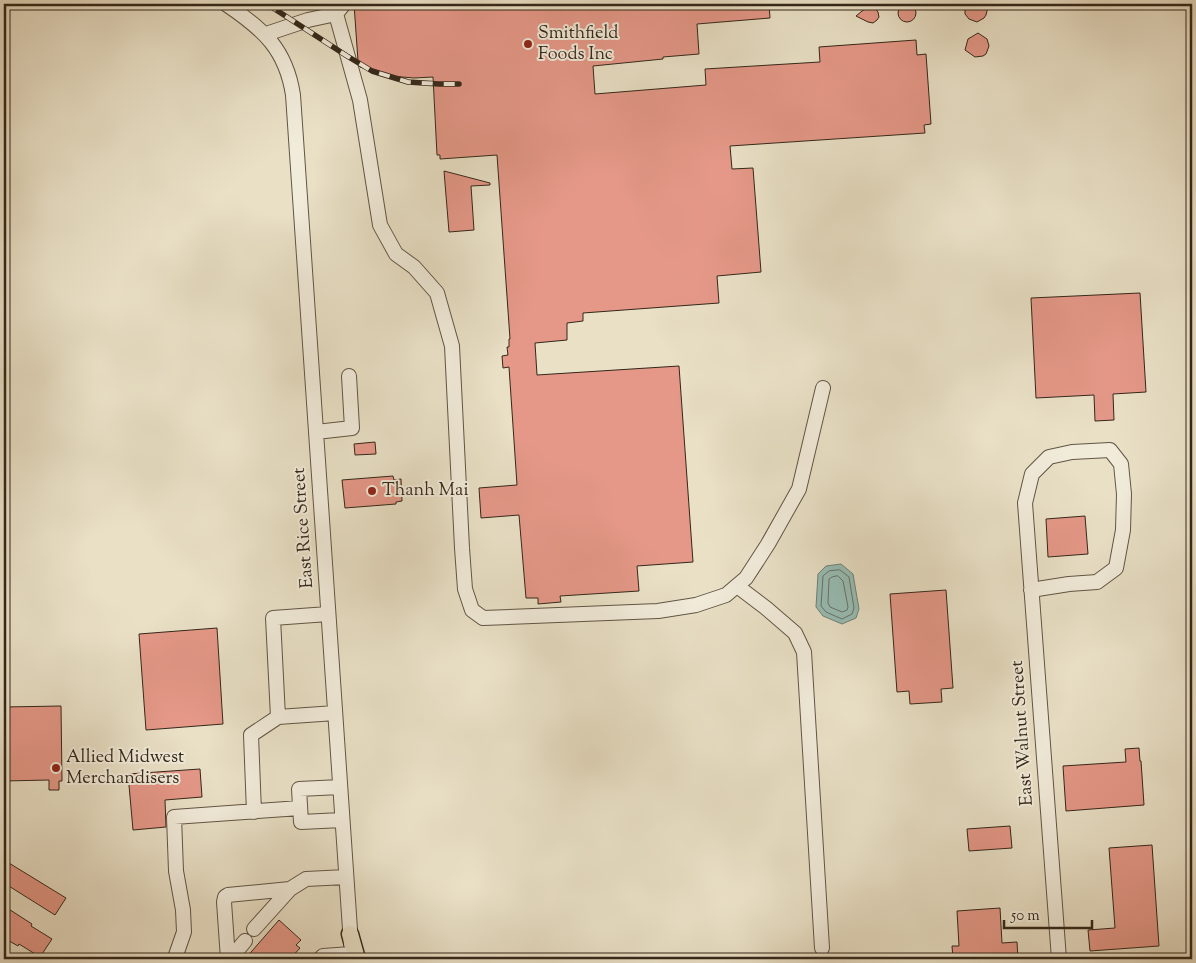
<svg xmlns="http://www.w3.org/2000/svg" width="1196" height="963" font-family="'Sorts Mill Goudy',serif">
<style>
.water{fill:#97bdb5;stroke:#6f8177}
.lines{fill:none;stroke-linecap:round;stroke-linejoin:round}
.shore{stroke:#667267;stroke-width:1}
.building{fill:#e59888;stroke:#342719}
.minor-casing{stroke:#615544;stroke-width:16}
.major-casing{stroke:#342719;stroke-width:19}
.minor{stroke:#f1ebda;stroke-width:14}
.major{stroke:#e9e0c6;stroke-width:16}
.rail-casing{stroke:#342719;stroke-width:5.5}
.rail{stroke:#f1ebda;stroke-width:4;stroke-dasharray:11;stroke-linecap:butt}
.poi-dot{fill:#8f2418;stroke:#f1ebda;stroke-width:2}
.labels{text-anchor:middle;dominant-baseline:central;stroke-width:4;stroke-linejoin:round;paint-order:stroke}
.poi-label{font-size:18px;fill:#342719;stroke:#f1ebda;text-anchor:start}
.street-label{font-size:18px;fill:#342719;stroke:#f1ebda}
</style>
<rect width="100%" height="100%" fill="#e9e0c6"/>
<filter id="stains"><feTurbulence type="fractalNoise" baseFrequency=".004" numOctaves="4"/><feColorMatrix values="0 0 0 0 .2 0 0 0 0 .09 0 0 0 0 .02 0 0 0 .5 -.17"/></filter>
<radialGradient id="worn" r=".72"><stop offset=".6" stop-color="#630" stop-opacity="0"/><stop offset="1" stop-color="#630" stop-opacity=".3"/></radialGradient>
<path class="water" d="M841 564 853 574 859 609 856 618 842 624 823 616 816 607 818 574 826 566Z"/>
<g class="lines">
<path class="shore" d="M840 570 849 577 854 608 852 614 842 619 826 612 821 606 823 576 829 571Z
M838 576 843 581 848 607 847 610 842 612 830 607 828 603 829 579 832 577Z"/>
</g>
<path class="building" d="M898 13a9 9 0 1 1 18 0a9 9 0 1 1-18 0Z
M354 4H769L770 18 697 24 699 54 663 57V59L593 66 595 94 706 85 705 69 820 62 819 47 916 40 917 55 926 54 931 124 924 125 925 133 730 146 732 169 753 168 761 272 717 276 719 303 583 313V321L567 323V340L535 343 537 375 679 366 693 562 637 566 639 591 560 596 561 602 538 604V598H526L519 515 481 518 479 488 517 485 509 367 503 368 502 356 508 355 507 347H509V339H510L497 155 440 159V155H437L433 77 414 78 391 76 360 67 358 61Z
M965 4H986L987 11 986 15 984 18 977 22 969 19 965 14Z
M867 7 875 8 878 12 879 17 877 20 873 23 868 22 856 16Z
M978 33 987 39 989 46 986 54 983 56 975 57 965 50 968 39Z
M444 171 490 183V185L471 186 474 230 449 232Z
M1140 293 1146 392 1113 394 1114 420 1095 421 1094 395 1036 398 1031 298Z
M375 442 376 454 355 455 354 444Z
M393 476 394 480 401 479 402 501 396 502V504L345 508 342 480Z
M1085 516 1088 554 1048 557 1046 519Z
M946 590 953 688 941 689 942 702 910 704 909 691 897 692 890 594Z
M217 628 223 724 146 730 139 634Z
M61 706 62 781H59V790H49V780L4 781V707Z
M1139 748 1140 761H1141L1144 805 1066 811 1063 766 1126 762 1125 749Z
M200 769 202 797 165 800 166 827 133 830 128 774Z
M1010 826 1012 848 969 851 967 829Z
M1152 845 1159 946 1090 951 1088 930 1115 928 1109 848Z
M4 860 66 898 55 915 4 883Z
M4 906 32 924 31 926 52 939 40 957 19 944 18 946 4 938Z
M1000 908 1002 943 1017 942 1018 959H953L952 946H959L957 911Z
M279 920 301 940 296 945 300 948 290 959H245Z"/>
<g class="lines">
<g class="minor-casing">
<path id="minor" d="M226 4C263 29 286 49 293 95L351 944
M336 14 360 100 380 225 396 254 414 267 437 293 452 346 462 548 465 589 472 610 483 618 658 611 696 605 726 595 746 578 768 544 799 489 823 388
M266 34 308 20 336 14 344 4
M316 432 352 428 349 376
M737 586 766 608 795 633 804 652 822 948
M1031 590 1069 584 1097 582 1116 568 1123 530 1124 494 1121 464 1110 450 1072 452 1049 457 1032 474 1025 503 1059 959
M328 614 273 618 278 717 335 713
M340 787 299 789 301 822 342 820
M254 812 251 735 278 717
M254 929 290 889
M176 959V955L184 932 183 910 176 871 174 817 300 808
M228 959 224 902 225 897 228 895 290 889 306 879 346 877
M230 959 245 941
M320 959 323 956 351 954"/>
</g>
<g class="major-casing">
<path id="major" d="M350 934 357 959"/>
</g>
<use href="#minor" class="minor"/>
<use href="#major" class="major"/>
<g class="rail-casing">
<path id="rail" d="M267 4 347 56 372 71 408 82 439 84H459
M4 956 9 959"/>
</g>
<use href="#rail" class="rail"/>
</g>
<g class="poi-dot">
<circle cx="528" cy="44" r="5"/>
<circle cx="372" cy="491" r="5"/>
<circle cx="56" cy="768" r="5"/>
</g>
<g class="labels">
<g class="poi-label">
<text x="538" y="34">Smithfield<tspan x="538" dy="21">Foods Inc</tspan></text>
<text x="382" y="491">Thanh Mai</text>
<text x="66" y="758">Allied Midwest<tspan x="66" dy="21">Merchandisers</tspan></text>
</g>
<g class="street-label">
<text transform="translate(304 528) rotate(-94)">East Rice Street</text>
<text transform="translate(1023 733) rotate(-94)">East Walnut Street</text>
</g>
</g>
<rect width="1196" height="963" fill="none" stroke="#e9e0c6" stroke-width="20"/>
<rect x="5" y="5" width="1186" height="953" fill="none" stroke="#342719" stroke-width="2.5"/>
<rect x="10" y="10" width="1176" height="943" fill="none" stroke="#342719"/>
<path d="M1004 920v8h88v-8" fill="none" stroke="#342719" stroke-width="2.5"/>
<text x="1011" y="920" font-size="15" fill="#342719" stroke="#f1ebda" stroke-width="4" paint-order="stroke">50 m</text>
<rect width="100%" height="100%" filter="url(#stains)"/>
<rect width="100%" height="100%" fill="url(#worn)"/>
</svg>
